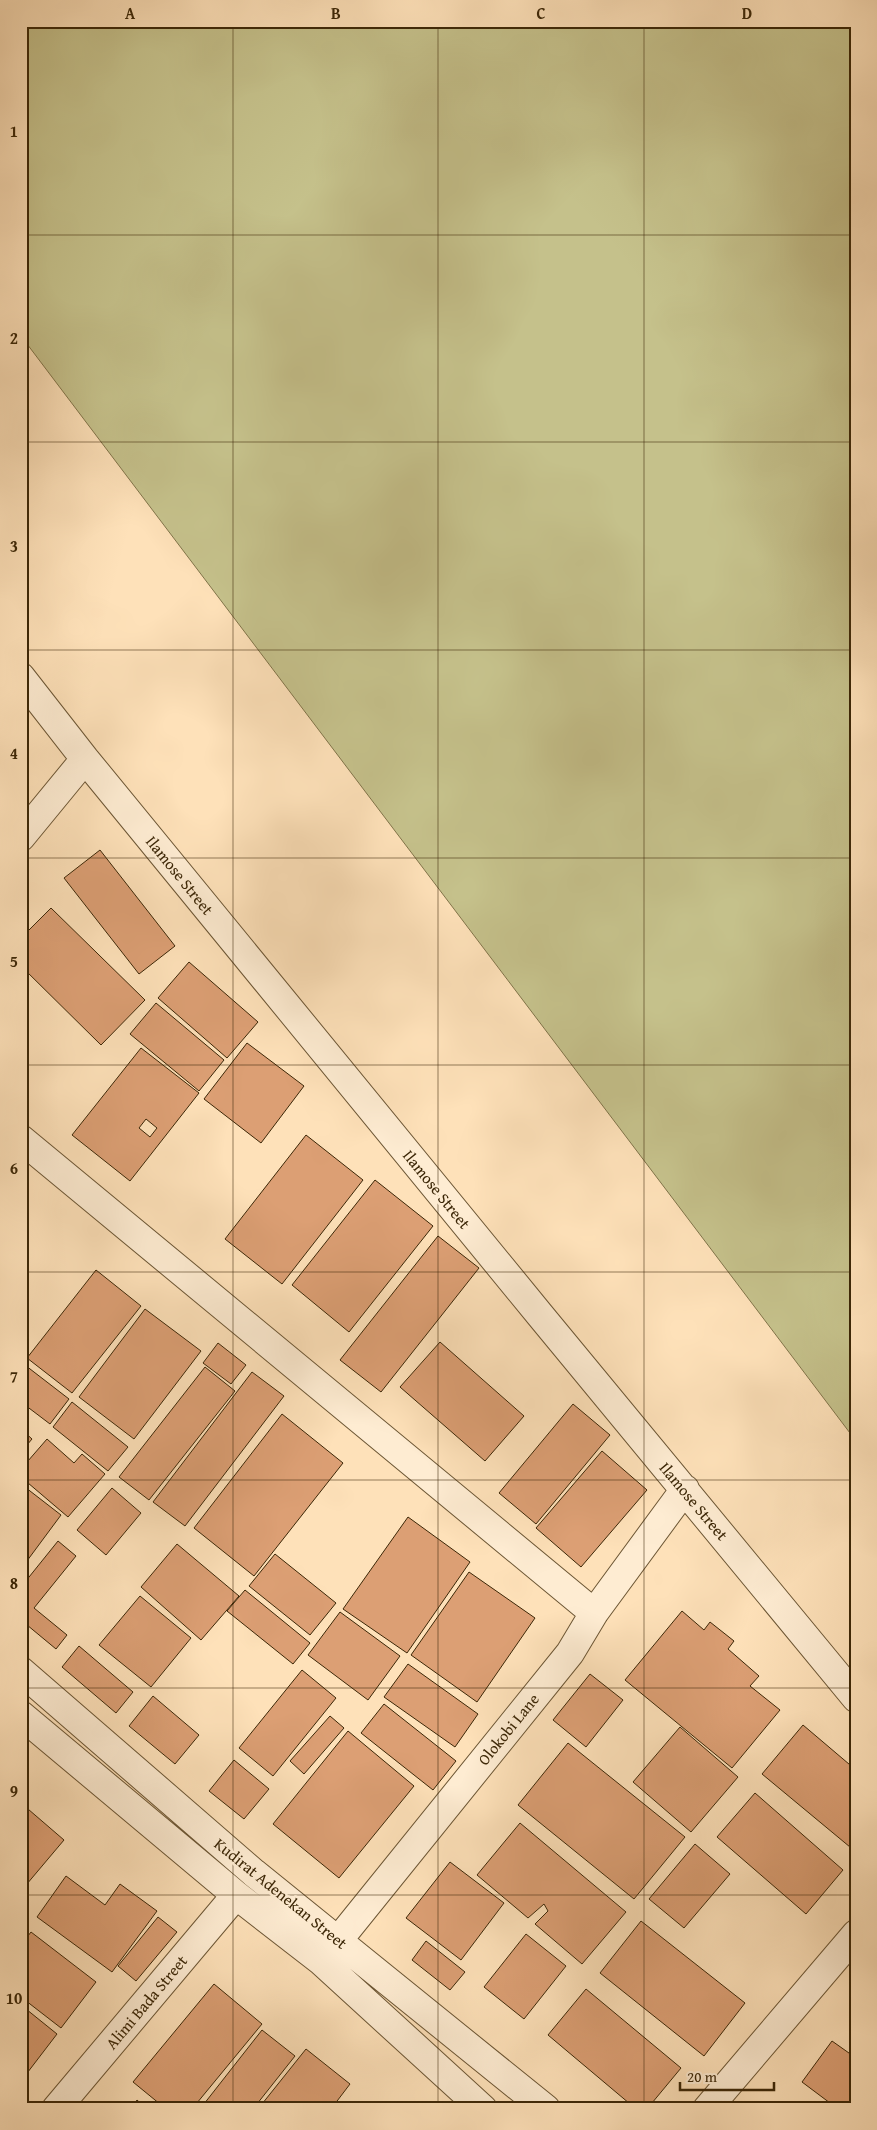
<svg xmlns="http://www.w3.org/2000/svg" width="877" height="2130" font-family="'Gentium Book Plus',serif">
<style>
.green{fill:#c5c18b;stroke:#807449}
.building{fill:#dc9f74;stroke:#3c2707;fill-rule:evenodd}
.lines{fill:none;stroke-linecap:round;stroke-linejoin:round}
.minor-casing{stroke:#6c5634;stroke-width:30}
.minor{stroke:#feecd2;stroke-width:28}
.grid{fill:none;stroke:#3c2707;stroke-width:1;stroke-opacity:0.55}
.labels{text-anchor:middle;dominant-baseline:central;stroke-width:5;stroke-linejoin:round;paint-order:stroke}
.street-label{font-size:16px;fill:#3c2707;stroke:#feecd2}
.neatline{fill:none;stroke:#3c2707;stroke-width:2}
.grid-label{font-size:16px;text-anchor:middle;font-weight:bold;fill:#3c2707}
</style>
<rect width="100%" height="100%" fill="#fee1b9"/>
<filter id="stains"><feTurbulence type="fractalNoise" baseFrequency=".004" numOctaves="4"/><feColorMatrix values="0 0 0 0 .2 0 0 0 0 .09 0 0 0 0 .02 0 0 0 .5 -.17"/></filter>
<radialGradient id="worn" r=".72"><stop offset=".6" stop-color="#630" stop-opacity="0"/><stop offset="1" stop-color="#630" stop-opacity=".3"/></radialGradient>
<path class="green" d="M21 21H856V1441L21 336Z"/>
<path class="building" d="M100 850 175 946 139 974 64 878Z
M51 908 145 1000 101 1045 21 966V938Z
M189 962 258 1022 227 1058 158 998Z
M156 1003 224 1060 199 1091 130 1034Z
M247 1043 304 1086 261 1143 204 1099Z
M141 1048 199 1093 130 1181 72 1135ZM146 1119 157 1128 150 1137 139 1128Z
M306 1135 363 1180 282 1284 225 1239Z
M375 1180 433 1226 349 1332 292 1285Z
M438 1236 479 1268 381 1392 340 1360Z
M96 1270 141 1306 72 1393 27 1358Z
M145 1309 201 1351 134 1439 79 1397Z
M440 1342 524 1416 485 1461 400 1387Z
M218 1343 246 1365 231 1384 203 1363Z
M21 1362 69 1399 50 1424 21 1402Z
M205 1367 235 1391 149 1500 119 1477Z
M252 1372 284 1396 185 1526 153 1502Z
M72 1402 128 1447 108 1471 53 1427Z
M573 1404 610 1435 536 1524 499 1493Z
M282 1414 343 1463 254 1576 194 1528Z
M21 1429 32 1439 21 1452Z
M47 1439 74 1463 82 1454 105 1474 68 1517 21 1477V1469Z
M602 1451 647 1490 581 1567 536 1528Z
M21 1484 61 1515 21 1569Z
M112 1488 141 1513 106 1555 77 1530Z
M408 1517 470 1562 407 1653 343 1609Z
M58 1541 76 1556 34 1608 67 1635 56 1649 21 1620V1587Z
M177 1544 239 1596 201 1640 141 1587Z
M275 1554 336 1603 310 1635 249 1586Z
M469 1572 535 1618 477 1702 411 1655Z
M245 1590 310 1643 293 1664 227 1611Z
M140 1596 191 1638 151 1687 99 1645Z
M682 1611 704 1630 710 1622 734 1641 728 1649 759 1676 750 1686 780 1710 732 1768 625 1680Z
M340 1612 400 1656 368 1700 308 1655Z
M79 1646 133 1692 116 1713 62 1667Z
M408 1664 478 1714 455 1747 384 1697Z
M302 1670 336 1698 273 1776 239 1748Z
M590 1674 623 1700 586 1747 553 1720Z
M153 1696 199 1735 175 1764 129 1726Z
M384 1704 456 1761 433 1790 361 1733Z
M330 1716 344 1728 304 1774 290 1761Z
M803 1725 856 1770V1852L762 1774Z
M680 1727 738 1777 691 1832 633 1782Z
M348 1731 414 1786 339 1878 273 1824Z
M568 1743 685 1837 634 1899 518 1805Z
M234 1760 269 1789 244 1819 209 1791Z
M755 1793 843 1870 806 1914 717 1837Z
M21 1803 64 1840 21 1891Z
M520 1823 626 1912 582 1964 535 1924 548 1911 544 1904 528 1918 477 1875Z
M695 1844 730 1874 684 1928 649 1899Z
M450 1862 504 1903 461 1960 406 1918Z
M66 1876 105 1905 120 1884 157 1911 112 1972 37 1917Z
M158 1917 177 1932 136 1981 118 1966Z
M641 1921 745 2003 704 2056 600 1973Z
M31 1932 96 1982 61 2028 21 1997V1945Z
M526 1934 566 1966 524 2019 484 1987Z
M426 1941 465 1972 450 1990 412 1960Z
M214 1984 262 2024 192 2109H166L133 2082Z
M586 1989 681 2068 647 2109H636L548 2035Z
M21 2005 57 2034 21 2081Z
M262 2030 295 2056 253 2109H200Z
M832 2041 856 2058V2109H838L802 2082Z
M306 2049 350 2084 331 2109H258Z
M137 2100 147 2109H130Z"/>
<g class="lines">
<g class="minor-casing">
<path id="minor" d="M21 677 85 759 540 1315 856 1698
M21 837 85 759
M21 1139 594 1613
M21 1671 254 1873 546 2109
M21 1715 236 1895 321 1961 483 2109
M328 1953 570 1653 594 1613 685 1489
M56 2109 236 1895
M707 2109 856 1934"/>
</g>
<use href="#minor" class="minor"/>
</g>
<path class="grid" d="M233 21V2109M438 21V2109M644 21V2109M21 235H856M21 442H856M21 650H856M21 858H856M21 1065H856M21 1272H856M21 1480H856M21 1688H856M21 1895H856"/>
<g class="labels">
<g class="street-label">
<text transform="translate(180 875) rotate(51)">Ilamose Street</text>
<text transform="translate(437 1189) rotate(51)">Ilamose Street</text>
<text transform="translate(694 1501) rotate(50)">Ilamose Street</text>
<text transform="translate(508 1729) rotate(-51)">Olokobi Lane</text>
<text transform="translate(281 1893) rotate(39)">Kudirat Adenekan Street</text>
<text transform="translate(146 2002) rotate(-50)">Alimi Bada Street</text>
</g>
</g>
<rect width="877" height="2130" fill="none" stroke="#fee1b9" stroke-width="55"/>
<path d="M680 2082v8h94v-8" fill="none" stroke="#3c2707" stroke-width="2.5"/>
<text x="687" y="2082" font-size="15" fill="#3c2707" stroke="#feecd2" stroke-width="4" paint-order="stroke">20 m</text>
<rect x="28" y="28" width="822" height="2074" class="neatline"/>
<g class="grid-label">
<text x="130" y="19">A</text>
<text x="336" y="19">B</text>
<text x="541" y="19">C</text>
<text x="747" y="19">D</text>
<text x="14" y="137">1</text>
<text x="14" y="344">2</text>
<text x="14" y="552">3</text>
<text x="14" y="759">4</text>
<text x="14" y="967">5</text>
<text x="14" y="1174">6</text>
<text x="14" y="1382">7</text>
<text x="14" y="1589">8</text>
<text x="14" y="1797">9</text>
<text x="14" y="2004">10</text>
</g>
<rect width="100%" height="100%" filter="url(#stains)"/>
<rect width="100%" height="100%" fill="url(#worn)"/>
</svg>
